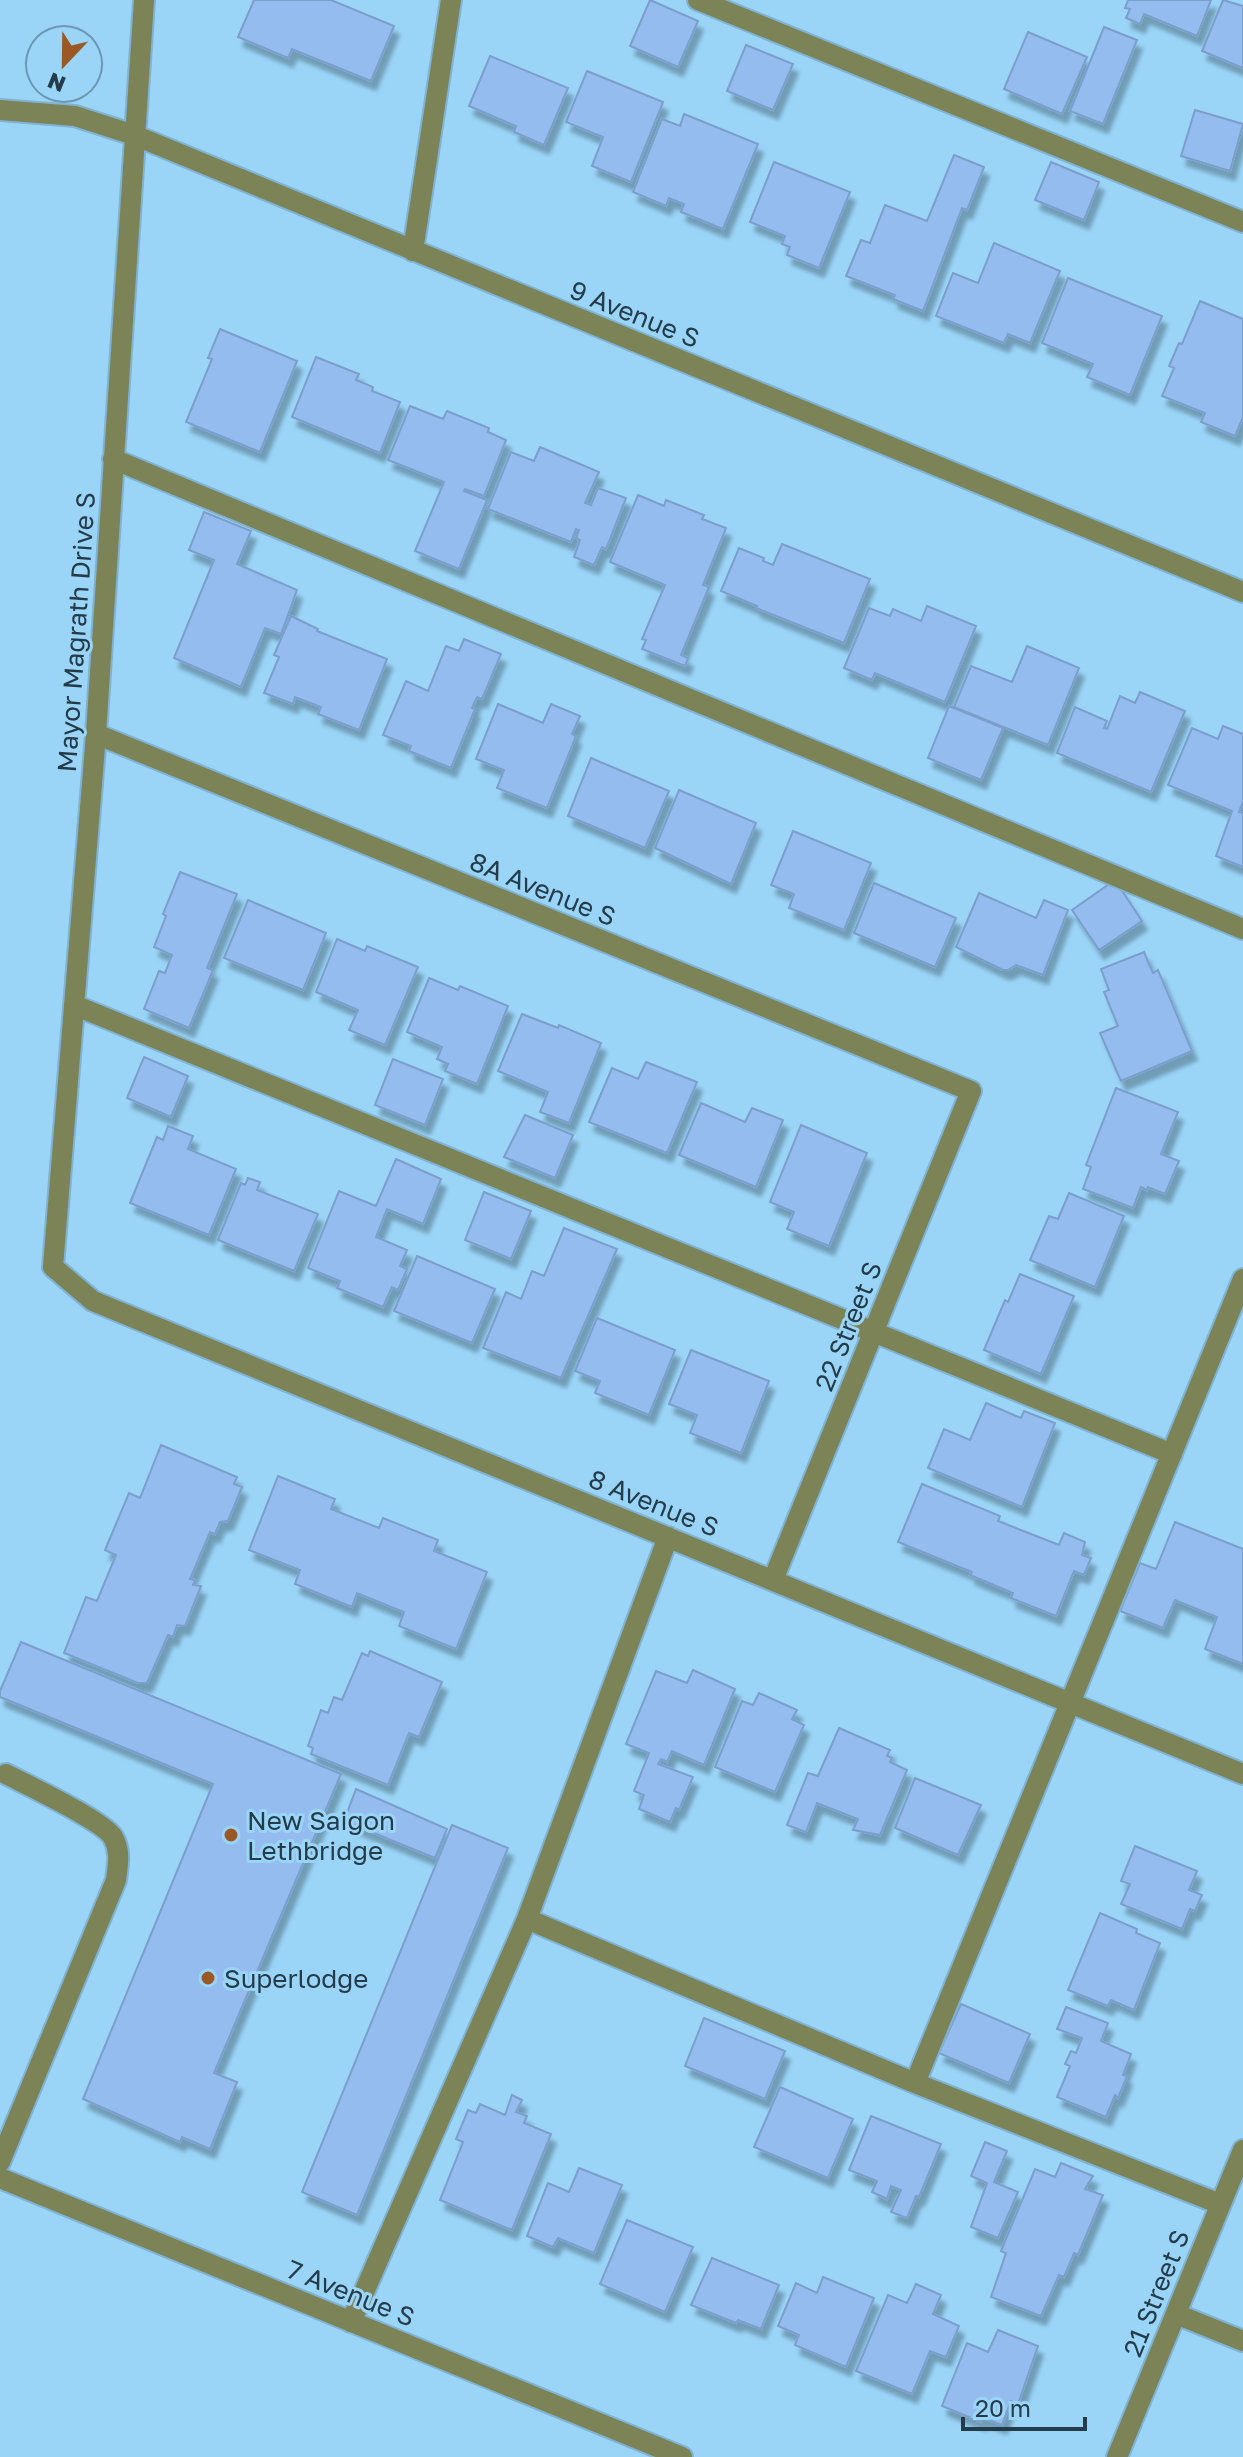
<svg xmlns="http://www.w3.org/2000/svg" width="1243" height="2457" font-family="'Golos Text',sans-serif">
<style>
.building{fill:#94bcef;stroke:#7b9ecb;stroke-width:2;filter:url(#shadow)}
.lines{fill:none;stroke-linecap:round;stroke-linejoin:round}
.minor-casing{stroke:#80b3d2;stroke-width:24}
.minor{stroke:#7c8356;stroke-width:20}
.poi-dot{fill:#9a5825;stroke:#9ad5f8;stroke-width:3}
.labels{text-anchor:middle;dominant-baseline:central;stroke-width:6;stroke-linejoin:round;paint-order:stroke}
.street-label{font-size:26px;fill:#243c4a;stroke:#9ad5f8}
.poi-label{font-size:26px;fill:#243c4a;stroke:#9ad5f8;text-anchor:start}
</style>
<defs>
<filter id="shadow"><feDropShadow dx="5" dy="9" stdDeviation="2" flood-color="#0004"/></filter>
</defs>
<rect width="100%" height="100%" fill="#9ad5f8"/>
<path class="building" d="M254 0H331L394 26 371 81 292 49 288 58 238 37Z
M650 0 698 21 678 67 630 46Z
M1128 0H1211L1197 36 1144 14 1140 24 1126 18 1130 9 1125 8Z
M1223 0 1243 6V68L1202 51Z
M1104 27 1137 40 1103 124 1070 111Z
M1028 32 1087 57 1062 114 1004 89Z
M746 45 793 64 773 110 727 91Z
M490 56 568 88 544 145 514 132 516 126 469 106Z
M587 71 663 102 631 182 592 166 603 137 566 122Z
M1195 110 1243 124 1230 171 1181 156Z
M684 114 758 144 723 229 681 212 684 204 669 198 666 206 633 192 662 119 680 126Z
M954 155 984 167 967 210 962 208 923 311 893 299 895 295 846 276 861 240 870 243 885 205 927 221Z
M774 162 850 192 819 268 787 255 790 247 782 244 785 236 750 222Z
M1051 162 1099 182 1084 220 1035 200Z
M994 243 1060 271 1030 343 1008 334 1004 343 936 316 953 273 978 283Z
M1068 278 1162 316 1130 395 1087 377 1093 364 1042 343Z
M1200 301 1243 319V417L1235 436 1201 422 1205 413 1162 396 1174 368 1169 366 1179 343 1182 344Z
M220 329 297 361 260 452 186 422 212 359 208 358Z
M316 357 359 374 356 380 373 387 372 391 400 402 380 453 292 417Z
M410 406 443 419 447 411 489 428 488 432 506 440 484 496 465 489 464 491 487 500 459 569 415 551 444 482 388 460Z
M540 447 599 472 585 503 591 505 598 488 626 498 606 549 602 547 594 565 574 557 580 540 576 538 579 530 576 529 571 542 488 509 511 452 534 461Z
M638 495 664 506 666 500 704 515 702 519 726 528 703 585 709 587 681 655 688 658 685 666 642 649 646 640 642 639 665 585 610 562Z
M204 512 251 531 237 564 297 590 281 634 265 628 241 687 174 658 214 560 189 550Z
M782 544 870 579 844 643 756 608 757 606 721 591 739 548 764 558 763 561 773 565Z
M927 606 976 626 945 702 875 673 872 680 844 668 869 608 890 616 893 609 921 621Z
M291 616 318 629 317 631 387 659 359 730 318 714 321 707 295 697 293 704 264 693 279 657 274 655Z
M464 639 501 654 482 699 477 697 472 708 475 709 451 768 409 751 411 746 383 735 406 681 428 691 446 646 459 651Z
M1027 646 1079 668 1048 745 954 707 971 666 1012 682Z
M1140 692 1185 711 1151 792 1057 753 1075 707 1107 721 1104 728 1107 729 1120 696 1135 703Z
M498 704 543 723 551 704 580 716 572 734 576 736 547 808 497 788 504 770 476 759Z
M949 706 1003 728 981 780 928 758Z
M1223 726 1243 734V801L1239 812 1243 813V867L1216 856 1232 811 1168 785 1192 728 1218 739Z
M591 758 669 791 645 848 568 816Z
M679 790 756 823 731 884 655 848Z
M793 831 871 863 844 930 789 908 794 894 771 885Z
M180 872 237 894 207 968 213 970 189 1028 144 1009 159 971 165 973 172 955 154 947 166 916 163 914Z
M1115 880 1142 921 1099 950 1072 910Z
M874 883 956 918 935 967 854 933Z
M979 893 1036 918 1044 900 1068 910 1043 975 1016 965 1008 970H1003L956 947Z
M248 900 326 933 303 990 224 958Z
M337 939 365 951 367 946 418 967 385 1045 349 1030 358 1010 316 992Z
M1144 952 1153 973 1158 970 1192 1051 1121 1081 1100 1033 1118 1026 1104 992 1109 990 1101 969Z
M429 978 458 990 460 986 508 1006 477 1084 445 1071 448 1064 437 1059 442 1047 407 1032Z
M522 1014 558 1028 559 1025 601 1043 569 1123 540 1112 548 1092 498 1071Z
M144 1057 188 1076 171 1117 127 1098Z
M393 1059 443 1079 425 1125 375 1105Z
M646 1062 697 1082 667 1153 589 1122 612 1068 638 1079Z
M1116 1088 1178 1112 1161 1154 1179 1161 1165 1194 1148 1187 1147 1190 1141 1187 1133 1208 1083 1189 1091 1167 1086 1165Z
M701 1103 745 1122 752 1108 783 1120 756 1187 679 1155Z
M525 1115 573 1135 555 1178 504 1157Z
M801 1125 867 1153 829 1246 787 1229 794 1212 770 1202Z
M168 1126 193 1136 188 1149 236 1169 209 1235 130 1203 157 1137 163 1140Z
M396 1159 441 1179 423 1224 387 1209 376 1237 407 1250 400 1266 407 1269 398 1290 392 1287 383 1307 337 1288 340 1281 308 1268 339 1191 376 1206Z
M248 1178 260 1182 257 1190 318 1214 294 1271 218 1240 241 1183 245 1185Z
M484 1192 531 1211 511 1259 465 1240Z
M1069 1193 1124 1216 1095 1287 1030 1260 1049 1216 1058 1219Z
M564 1228 617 1249 561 1378 483 1348 506 1292 521 1299 532 1271 544 1276Z
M417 1256 495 1289 472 1343 394 1311Z
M1020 1274 1074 1296 1041 1374 984 1350 1005 1300 1008 1302Z
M597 1318 675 1350 649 1415 595 1393 600 1381 575 1371Z
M691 1350 769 1381 741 1453 690 1433 697 1415 669 1404Z
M986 1403 1021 1418 1024 1411 1055 1423 1022 1507 928 1468 944 1429 970 1440Z
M161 1445 237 1477 234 1484 242 1487 228 1521 220 1522 215 1534 210 1532 190 1579 195 1580 193 1585 201 1586 185 1626 177 1625 173 1637 168 1635 147 1683H138L64 1653 86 1597 97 1601 116 1555 105 1550 129 1493 140 1498Z
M278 1476 335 1499 331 1509 379 1528 383 1518 438 1540 434 1551 487 1572 456 1649 399 1626 404 1612 357 1593 352 1607 295 1584 300 1570 249 1550Z
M922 1484 1000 1516 998 1521 1059 1545 1064 1533 1085 1542 1082 1555 1091 1558 1084 1575 1074 1571 1056 1616 1011 1598 1013 1593 970 1575 972 1572 898 1542Z
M1175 1522 1243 1549V1664L1205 1649 1217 1617 1175 1600 1163 1628 1120 1611 1140 1563 1156 1569Z
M21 1642 341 1774 214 2073 237 2082 210 2149 182 2137 180 2142 83 2099 213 1784 0 1697V1691Z
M370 1651 442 1682 419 1737 409 1733 388 1785 311 1754 313 1748 308 1746 321 1710 328 1713 334 1697 342 1700 362 1653 368 1656Z
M693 1670 735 1689 704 1765 672 1751 667 1762 661 1759 658 1764 693 1777 679 1810 676 1808 670 1822 639 1809 644 1795 634 1791 649 1753 626 1744 656 1671 687 1683Z
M759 1693 797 1710 792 1719 804 1725 775 1792 715 1767 742 1701 753 1705Z
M839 1728 890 1750 887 1756 892 1758 890 1762 907 1770 880 1835 853 1830 858 1819 817 1803 806 1832 787 1825 808 1773 818 1776Z
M915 1778 981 1805 958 1855 895 1828Z
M356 1789 447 1829 435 1858 344 1821Z
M452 1825 508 1848 357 2215 302 2192Z
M1135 1846 1197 1871 1189 1890 1202 1895 1195 1911 1190 1909 1182 1929 1121 1904 1130 1884 1121 1881Z
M1100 1913 1137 1929 1136 1933 1160 1943 1134 2010 1111 2000 1108 2006 1068 1990Z
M961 2004 1030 2034 1009 2083 939 2053Z
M1066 2007 1108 2023 1101 2041 1131 2054 1123 2075 1127 2076 1118 2098 1115 2095 1106 2117 1057 2097 1070 2066 1065 2064 1071 2051 1076 2053 1082 2038 1057 2029Z
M704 2018 785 2051 765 2099 685 2066Z
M780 2087 853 2119 828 2178 754 2147Z
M512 2095 522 2100 516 2112 527 2116 524 2123 551 2134 512 2230 440 2200 463 2142 456 2139 468 2110 476 2113 480 2104 505 2115Z
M871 2116 941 2144 919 2197 916 2196 907 2218 891 2212 901 2190 891 2186 887 2199 872 2192 877 2181 849 2170Z
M985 2142 1007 2151 994 2182 1018 2192 998 2238 971 2227 987 2183 971 2176Z
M1061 2163 1093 2176 1085 2189 1103 2195 1078 2255 1074 2253 1064 2277 1059 2275 1041 2316 991 2297 1006 2253 1001 2251 1035 2169 1055 2177Z
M579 2168 622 2185 594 2253 558 2238 553 2247 527 2236 548 2183 569 2192Z
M627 2220 693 2247 665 2312 600 2284Z
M712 2258 779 2285 761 2329 738 2320 736 2323 691 2305Z
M823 2277 874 2298 846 2367 795 2345 799 2335 778 2326 796 2283 817 2293Z
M916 2284 941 2295 933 2314 959 2326 946 2357 930 2351 912 2394 856 2371 888 2295 907 2303Z
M998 2330 1038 2346 1018 2404 1011 2401 1002 2425 983 2418 981 2422 942 2406 967 2343 988 2352Z"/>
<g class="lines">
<g class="minor-casing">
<path id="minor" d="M144 0 96 734 53 1267 93 1301 1243 1774
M698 0 1243 222
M0 110 75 116 134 135 1243 592
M413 251 451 0
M113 459 1243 929
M96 734 971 1091 773 1580
M74 1005 1172 1454
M527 1919 915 2083 1220 2204
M915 2083 1243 1279
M0 2162 116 1880C118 1864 121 1852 113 1837 102 1820 27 1785 6 1774
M0 2178 682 2457
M1176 2314 1243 2341
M351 2322 527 1919 668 1537
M1117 2457 1243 2150"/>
</g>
<use href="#minor" class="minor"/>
</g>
<g class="poi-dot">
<circle cx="231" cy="1835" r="8"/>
<circle cx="208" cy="1978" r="8"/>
</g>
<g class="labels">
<g class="street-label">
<text transform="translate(635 314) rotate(22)">9 Avenue S</text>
<text transform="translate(76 632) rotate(-86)">Mayor Magrath Drive S</text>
<text transform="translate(543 889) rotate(22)">8A Avenue S</text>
<text transform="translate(848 1326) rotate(-68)">22 Street S</text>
<text transform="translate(654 1503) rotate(22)">8 Avenue S</text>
<text transform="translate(351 2293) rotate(22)">7 Avenue S</text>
<text transform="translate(1156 2293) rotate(-68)">21 Street S</text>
</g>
<g class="poi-label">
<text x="247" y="1820">New Saigon<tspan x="247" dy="30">Lethbridge</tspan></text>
<text x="224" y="1978">Superlodge</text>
</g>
</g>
<g transform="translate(64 64) rotate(202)"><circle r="38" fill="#9ad5f8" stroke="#6b98b2" stroke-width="2"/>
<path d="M0-6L14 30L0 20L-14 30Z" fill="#9a5825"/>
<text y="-12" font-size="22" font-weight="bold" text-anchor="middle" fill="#243c4a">N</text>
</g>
<path d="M963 2417v12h122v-12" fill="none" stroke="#243c4a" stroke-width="4"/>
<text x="975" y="2417" font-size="24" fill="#243c4a" stroke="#9ad5f8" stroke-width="6" paint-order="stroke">20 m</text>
</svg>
